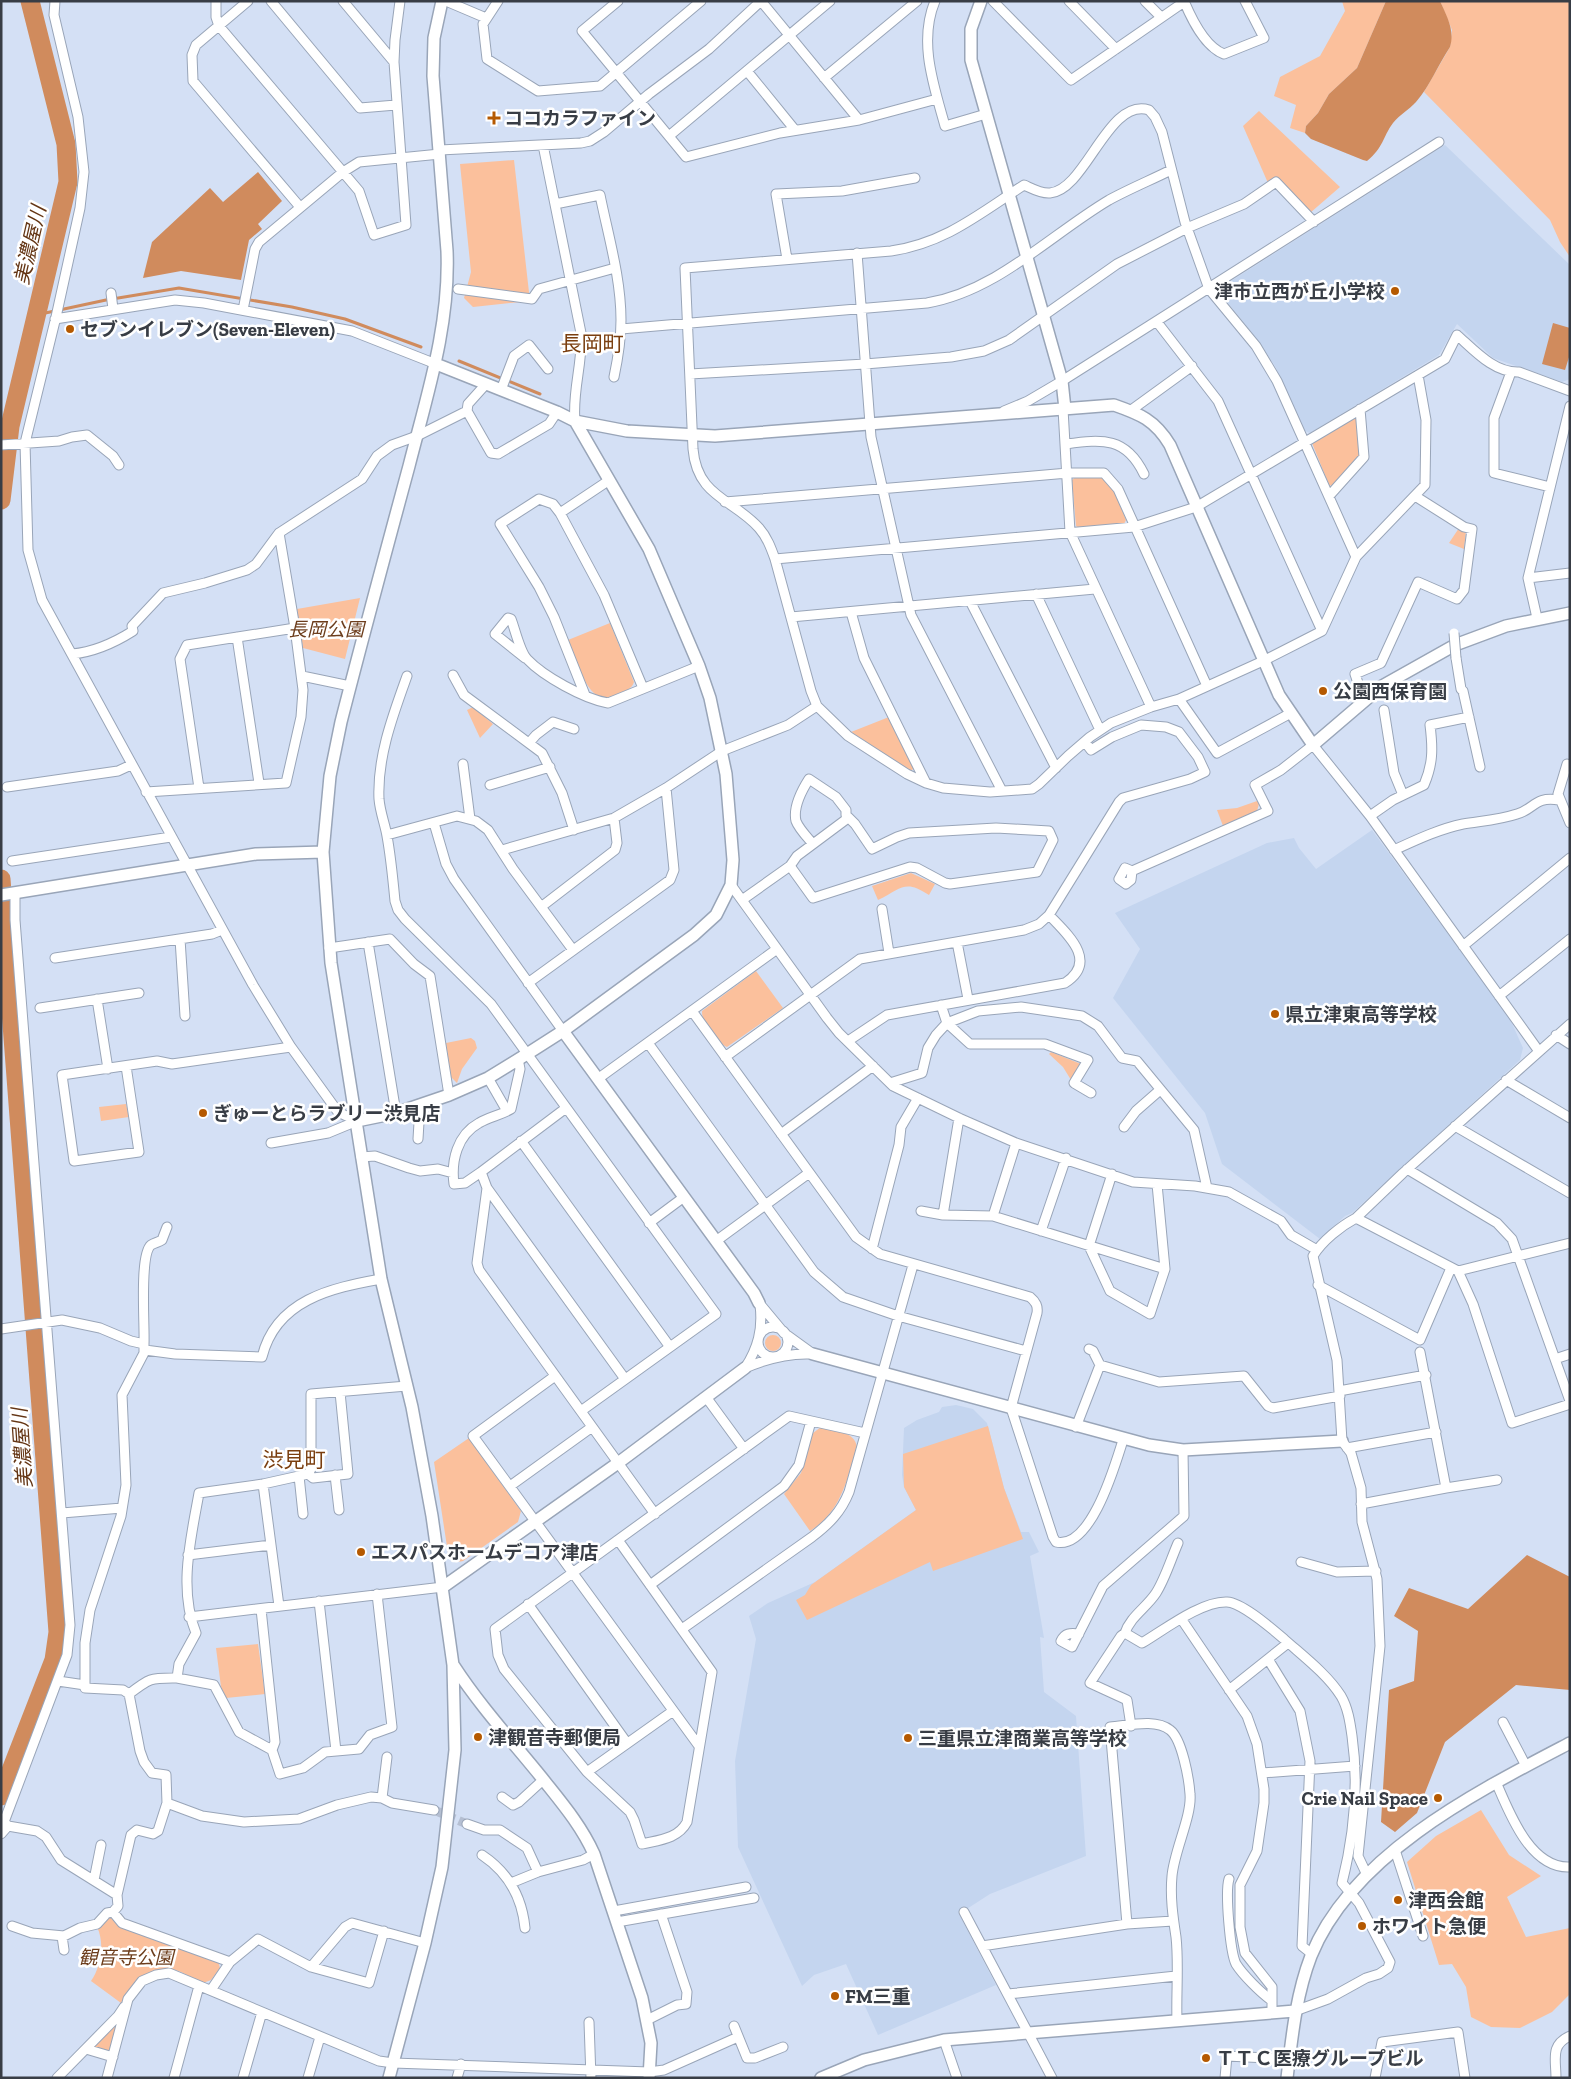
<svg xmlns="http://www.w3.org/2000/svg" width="1571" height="2079" font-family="'Zilla Slab','Noto Sans JP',serif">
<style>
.built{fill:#c4d5ef}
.green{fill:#fbc09c}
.water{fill:#d08b5d}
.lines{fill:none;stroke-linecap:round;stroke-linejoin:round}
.stream{stroke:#d08b5d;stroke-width:3}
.river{stroke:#d08b5d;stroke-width:19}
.minor-tunnel{stroke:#b5bfd2;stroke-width:9;stroke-dasharray:9 4.5;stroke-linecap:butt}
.minor-casing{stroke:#99a5b8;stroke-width:11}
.tertiary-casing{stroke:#99a5b8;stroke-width:14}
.minor{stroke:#fff;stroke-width:9}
.tertiary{stroke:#fff;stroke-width:11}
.minor-bridge-casing{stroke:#99a5b8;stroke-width:11;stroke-linecap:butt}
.minor-bridge{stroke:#fff;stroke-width:9}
.poi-dot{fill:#b55900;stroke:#fff;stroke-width:2}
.labels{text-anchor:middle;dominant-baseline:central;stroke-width:5;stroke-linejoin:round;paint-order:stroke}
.poi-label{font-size:19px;font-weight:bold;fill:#383d45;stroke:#fff;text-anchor:start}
.park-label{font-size:19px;font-style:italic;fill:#6d3e1d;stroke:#fff}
.water-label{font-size:20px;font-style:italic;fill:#643514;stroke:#fff}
.quarter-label{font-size:21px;fill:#7a3e0f;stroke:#fff}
</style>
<rect width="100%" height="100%" fill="#d4e0f5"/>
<path class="built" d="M1445 145 1570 265V379L1562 382 1493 358 1457 324 1439 355 1310 433 1305 431 1275 366 1257 339 1220 293V288Z
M1372 830 1510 1019 1523 1048 1520 1060 1352 1213 1345 1216 1320 1239 1222 1164 1205 1113 1113 998 1140 949 1115 913 1267 843 1294 838 1299 848 1316 869Z
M956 1405 973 1409 987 1423 1004 1488 1021 1532H1029L1039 1552 1030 1556 1044 1638 1040 1637 1044 1692 1076 1716 1086 1856 990 1894 959 1914 996 1985 878 2035 846 1964 814 1975 802 1986 738 1847 735 1761 756 1639 749 1616 768 1603 815 1582 916 1510 904 1487 902 1475 904 1428 917 1420 939 1412 942 1407Z"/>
<path class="green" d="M1342 1H1386L1357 68 1329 94 1318 113 1306 126 1305 133 1290 128 1296 105 1274 96 1280 77 1320 56 1345 11Z
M1440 1H1570V257L1560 242 1550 220 1424 92 1450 47 1452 30Z
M1259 111 1340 187 1310 213 1277 177 1268 183 1243 126Z
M514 160 530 301 473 307 464 298 471 272 460 164Z
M1355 418 1358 419 1360 456 1332 486 1329 485 1312 443Z
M1077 476 1102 477 1115 492 1126 520 1124 524 1079 528 1076 526 1072 480Z
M1459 528 1466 531 1464 549 1449 543Z
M360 598 345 659 303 648 297 609Z
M610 623 634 682C632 689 625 691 619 693 614 695 609 698 604 698 586 697 574 655 568 640Z
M473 707 493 724 480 738 467 710Z
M889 717 915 767 911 771 851 732Z
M1257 801 1259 804 1257 811 1223 826 1217 810 1237 808Z
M911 873 935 884 929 895C905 879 902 888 878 900L872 886Z
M756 971 783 1008 727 1047C718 1043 701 1022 702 1011Z
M471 1038 475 1041 477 1048 462 1069 457 1083 451 1077 446 1043Z
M1051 1052 1081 1064 1071 1080 1063 1067 1049 1054Z
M126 1104 129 1117 101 1121 99 1107Z
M765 1343a8 8 0 1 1 16 0a8 8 0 1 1-16 0Z
M988 1426 1004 1488 1023 1539 933 1571 930 1562 807 1620 796 1600 805 1595 811 1585 916 1510 904 1487 903 1454Z
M821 1427C834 1431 855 1431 857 1447 847 1480 841 1512 810 1531L784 1494 801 1473 813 1433Z
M469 1438 521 1511 518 1522 463 1561C455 1563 452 1559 448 1553L434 1462Z
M258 1644 265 1694 226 1698 221 1687 216 1648Z
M1481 1810 1509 1855 1541 1876 1507 1897 1526 1937 1570 1928V1994L1552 2012 1520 2028 1491 2027 1471 2017 1466 1987 1452 1964 1439 1965 1407 1862 1436 1836Z
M108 1916C140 1939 181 1948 218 1961L220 1968 211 1980 203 1983C193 1979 181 1970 170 1969 150 1966 129 1987 121 2003L91 1981C101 1967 105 1943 97 1927Z
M114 2026 117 2029 112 2049 107 2051 92 2047Z"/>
<path class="water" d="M1386 1H1440C1447 17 1455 30 1450 47 1438 65 1430 86 1416 102 1409 110 1399 115 1393 123 1382 138 1384 147 1367 161L1363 160 1311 139 1305 133 1306 126 1318 113 1329 94 1357 68Z
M258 172 282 201 258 224 262 229 249 240 241 280 181 271 143 278 152 242 210 188 223 202Z
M1553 323 1570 328V354L1565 370 1542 364Z
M1527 1555 1570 1577V1690L1516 1685 1445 1742 1417 1813 1395 1832 1381 1822 1389 1690 1414 1681 1418 1631 1394 1616 1409 1588 1468 1609Z"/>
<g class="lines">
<path class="stream" d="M36 315 106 300 179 288 292 307 345 319 421 347
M459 361 540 394"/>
<path class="river" d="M1 500 10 426 68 182 66 144 30 1
M1 879 58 1632 54 1660 1 1796"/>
<path class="minor-tunnel" d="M434 1810 467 1824"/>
<g class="minor-casing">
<path id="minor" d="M55 1 54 15 78 117 84 172 80 208 56 317 25 443 28 550 42 600 253 985 291 1047 338 1112 357 1121
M216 1V17L219 26 359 191 374 235 406 225 394 62 395 40 400 1
M248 1 196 45 192 55 193 81 300 207
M271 1 360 108 396 105
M343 1 394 62
M446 1 486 18
M498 1 483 24 487 59 538 91 600 86 701 1
M618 1 582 31 686 157 780 133 859 120 761 1
M935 1C918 42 934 86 945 126L986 114
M993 1 1071 80 1184 2
M1069 1 1116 49
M1145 1 1161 17
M1184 1C1192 20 1205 47 1224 54L1264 38 1245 1
M747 71 795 130
M824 78 917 1
M859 120 937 99
M669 136 830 1
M543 145 581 333C583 363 572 391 575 421
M440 150 581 143 590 141 604 132 649 94 709 49 761 1
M555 204 600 195C608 235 621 278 621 320 621 339 618 358 614 377
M857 253 871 437 911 615 1002 791
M787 259 776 194 842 191 915 178
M458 289 532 299 539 289 615 268
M111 293 113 309
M243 310 255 249 259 242 343 172 359 162 440 154
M55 319 175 300 204 303 352 331 436 364
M1157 322 1218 401 1322 631
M621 329 927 303C997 291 1050 235 1109 200 1129 189 1151 180 1171 170
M1511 372 1494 418V473L1550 487
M690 374 865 364 951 357 984 351 1009 340 1117 264 1187 228 1244 204 1276 182 1314 222
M501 390 514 356 529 345 548 369
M1063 409 1070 532 1151 707
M467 411 491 453 498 454 549 424 557 412
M1004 411 1028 401 1062 381 1439 142
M1130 411 1192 366
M1066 444C1103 439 1126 437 1144 474
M1 445 59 441 72 437 87 435 113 456 119 465
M1329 496 1364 457 1360 409
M725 502 1068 473H1104L1118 489 1207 686
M560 513 604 595 643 688
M1356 557 1277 381 1256 346 1209 289 1185 222 1162 132 1155 117 1149 110C1108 97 1086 190 1050 193 1041 194 1031 188 1024 185 979 214 945 243 891 251L685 268 693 449C697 497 733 499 759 528 767 537 771 548 775 559L811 691 817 706 848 736 907 774 926 783 943 788 990 792 1032 789 1039 784 1068 756 1090 737 1111 723 1151 707 1179 699 1263 661 1322 631 1356 557 1425 485 1426 420 1418 375
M775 559 1134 527 1196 507 1445 359 1457 335C1474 350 1494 373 1519 372L1570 391
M1528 578 1570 573
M1036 594 1100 730
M970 601 1056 768
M851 612 864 658 926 783
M791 617 1095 589
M1537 618 1528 578 1570 406
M237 637 259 783
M72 654C95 652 114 643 133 631L132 626 163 593 205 583 247 570 256 564 279 533 362 479 377 456 392 445 417 436 467 411 468 404 486 384
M525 658 495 634 508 618 511 619C515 629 520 652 527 659 543 676 584 699 608 703L699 666
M1456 658 1461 689 1463 691 1480 767
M453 675 464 695 542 753 562 793 574 830
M302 676 350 686
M407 676C393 715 377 757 379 799 380 812 385 824 387 836 391 858 393 880 395 901L398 910 405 919 491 1004 716 1314 581 1411
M585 695 554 617 539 587 500 524 539 499 553 504 560 513 608 481
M1179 699 1217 753 1291 713
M1364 701 1355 674 1381 663 1418 582 1457 599 1464 590 1472 529 1464 527 1415 496
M1384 710 1394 773 1403 795
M529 743 536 735 553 722 574 729
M463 764 470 819
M1567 764 1558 794 1570 823
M490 785 550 767
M7 787 118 771 131 765
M199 788 180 659 187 645 295 628
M146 792 286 783 301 717 303 690 295 628 279 533
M1370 816 1393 800 1424 785C1433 764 1433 749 1430 725L1469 717
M434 823 446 864 454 879 563 1031
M387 835 457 816 476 821 488 830 513 869 573 950
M502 850 614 818 666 788 722 751 788 725 817 706
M1394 850C1416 840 1439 829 1463 824 1481 821 1499 820 1517 814 1535 809 1534 796 1559 800
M12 861 171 837
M790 866 813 898 910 867 917 868 945 883 950 884 1037 872 1053 840 1049 831 996 828 909 833 897 837 872 849 855 824 846 815V810L836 797 809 779C802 790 793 808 796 821 799 829 808 838 813 844
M1132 871 1125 868 1119 879 1126 884 1131 880 1132 871 1268 811 1255 785 1281 770 1313 745 1370 816 1538 1050
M731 885 827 1018 839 1033 893 1086 959 1118 1016 1143 1133 1182 1195 1186 1229 1192 1281 1221 1291 1235 1317 1250
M742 900 790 866 797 856 848 818
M541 907 615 850 617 843 614 818
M882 909 889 953
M180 939 185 1016
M368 942 396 1113
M957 942 968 999
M1463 946 1570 858
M329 948 390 939 414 964 430 976 449 1095
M55 958 212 934 222 930
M528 983 670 880 674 870 666 788
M1499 996 1570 939
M97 999 108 1069
M941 1005 947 1023 970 1044H1045L1088 1060 1074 1083 1091 1093
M40 1008 139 993
M692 1011 856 1237 880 1254 1030 1297C1036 1302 1038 1306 1037 1313L1011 1408 1053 1537 1056 1542C1091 1550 1115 1465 1123 1440
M1556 1035 1570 1044
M848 1041 887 1015 1065 983C1099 961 1067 934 1049 915
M648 1043 814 1272 843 1297 898 1316 1026 1351
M725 1057 860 959 1024 930 1039 924 1049 915 1119 802 1123 798 1190 779 1205 772 1198 757 1179 732 1166 727 1141 725 1112 737 1091 750 1085 742
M126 1066 139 1152 74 1161 62 1075 157 1061 172 1064 291 1047
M488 1078 507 1111
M599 1078 777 949
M1506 1080 1570 1118
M890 1083 922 1073 928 1048 936 1035 947 1023 978 1011 1021 1007 1082 1016 1098 1026 1122 1058 1137 1061 1194 1130 1207 1188
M566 1108 481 1172 487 1188 625 1379
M959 1118 943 1215 993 1216 1165 1269
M1455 1126 1570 1193
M1124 1127 1136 1111 1160 1090
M781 1134 873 1066
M418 1139 420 1106
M521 1141 670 1347
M271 1143 328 1133 357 1121
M361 1157 375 1156 409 1168 420 1171 438 1169 453 1173
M1407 1169 1497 1223 1512 1239 1570 1401
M481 1172 465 1183 454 1184C451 1161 457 1135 479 1123 489 1117 501 1115 511 1109L520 1069 518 1059
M1112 1174 1089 1246 1110 1291 1150 1314 1165 1269 1157 1184
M487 1188 477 1263 479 1270 655 1514
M921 1211 943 1215
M993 1216 1016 1143
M1356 1218 1458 1271 1473 1304 1512 1423 1570 1404
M649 1223 684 1197
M1041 1231 1066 1158
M716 1241 809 1173
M872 1249 899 1145 901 1127 918 1098
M1458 1271 1570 1243
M1318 1285 1420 1340 1451 1268
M759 1303 784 1333 813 1354
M758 1342a15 15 0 1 1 30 0a15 15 0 1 1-30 0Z
M1 1329 62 1320 100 1328 131 1341 144 1344V1353L122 1395 126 1485 121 1516 90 1610 85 1643V1685
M144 1344C145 1326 139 1255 151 1245 154 1243 159 1242 162 1240L167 1227
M1089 1349 1093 1351 1100 1365
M145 1350 175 1354 262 1357C276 1300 331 1288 381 1279
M1555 1359 1570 1354
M745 1368C766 1359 788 1353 811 1354
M745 1368C758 1348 763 1329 760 1305
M555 1376 473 1436 699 1746
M1339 1391 1426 1375
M706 1397 744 1449
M1076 1427 1100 1365 1159 1382 1244 1376 1268 1406 1273 1408 1340 1396
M1347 1448 1436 1432
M308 1474 313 1478 348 1474 340 1392
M335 1475 339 1510
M299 1476 303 1514
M263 1484 279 1606
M510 1486 592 1427
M1446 1488 1497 1480
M1361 1504 1446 1488 1420 1352
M62 1513 122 1508
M618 1540 712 1672 687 1822C678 1839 659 1840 642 1844L634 1820 630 1812 587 1772 504 1669 498 1655 495 1629 789 1416 865 1433
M188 1555 271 1545
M1301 1562 1337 1572 1376 1571
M650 1585 784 1486 799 1465 811 1421
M319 1601 336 1751
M528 1604 627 1743
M261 1609 275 1742 272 1750 280 1774 303 1768 325 1752 359 1749 370 1735 392 1727 377 1594
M189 1617 443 1587
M1182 1620 1247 1716 1257 1744 1264 1789V1803L1257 1851 1240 1885V1927L1245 1953 1272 1987V2013
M682 1629 812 1537C829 1524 841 1512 849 1492L913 1265
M1125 1633C1130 1617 1147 1607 1156 1593 1165 1579 1171 1559 1178 1543
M1079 1634C1070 1633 1065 1633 1061 1641L1072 1647 1103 1586 1184 1516 1183 1450
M1268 1659 1300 1711 1310 1761 1302 1946 1312 1954
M58 1681 85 1685V1688L123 1690 129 1694C151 1677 151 1678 177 1678
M1229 1690 1288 1643
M129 1694 140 1751 144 1762 152 1773 166 1775 167 1803 202 1816 244 1822 299 1819 337 1805 371 1797 382 1798 392 1803 434 1810
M1503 1722 1526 1766
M1131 1726 1127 1700 1090 1683 1121 1636 1125 1633 1142 1643C1164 1630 1201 1601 1227 1602 1243 1603 1272 1629 1284 1639 1303 1656 1327 1674 1341 1696 1348 1708 1350 1722 1352 1736 1359 1785 1354 1835 1342 1883L1359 1903 1390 1962 1388 1968 1379 1974 1366 1978 1328 1999 1295 2011
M272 1750 239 1732 214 1685 177 1678 179 1664 196 1633C178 1589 191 1538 199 1493L263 1484 308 1474 311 1469V1394L407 1386
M587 1772 673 1711
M1262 1773 1355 1766
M1496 1782C1509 1812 1530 1869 1570 1867
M502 1797 513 1805 519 1802 543 1780
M382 1798 387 1757
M4 1822 67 1655 70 1625 15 920V893
M467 1824 484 1830H500L527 1848 538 1872
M8 1826 37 1831 46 1837 61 1860 117 1895 118 1906 113 1912 122 1923 230 1962
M1 1834 8 1826 4 1822
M1395 1850 1423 1936
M482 1855C509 1873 522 1897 525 1928
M1367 1875 1358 1856 1380 1646 1377 1579 1362 1522 1361 1488 1351 1453 1342 1441 1337 1360 1313 1256C1322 1241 1341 1226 1356 1218L1403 1173 1570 1024
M1229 1879C1225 1892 1230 1952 1236 1964 1243 1975 1260 1992 1271 2000
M94 1880 101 1845
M511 1883 538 1872 583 1860 594 1854
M117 1895 131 1835 137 1830 153 1834 158 1831 167 1803
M614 1911 746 1887
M964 1912 1052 2078
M617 1922 754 1898
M1127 1924 1110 1727C1127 1726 1155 1718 1170 1730 1182 1739 1189 1779 1190 1794 1192 1816 1174 1851 1172 1876 1170 1897 1173 1917 1176 1937 1179 1964 1176 1993 1177 2021
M12 1926 32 1933 64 1936 80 1928 97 1924 107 1913 113 1912
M62 1936 64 1950
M982 1946 1127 1924 1173 1921
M311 1967 345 1927 352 1923 425 1943
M211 1990 230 1962 258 1939 311 1967 369 1983 384 1931
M1008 1994 1176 1976
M647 2020 677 2005 686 2004 687 1992 661 1914
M589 2022 591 2078
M734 2026 747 2058H755L783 2047
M944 2040 957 2078
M86 2049 113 2057
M57 2078 118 2016 124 2007
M107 2078 128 1999 142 1981 156 1975 169 1973 379 2061 393 2063 649 2072 664 2070 738 2037
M174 2078 199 1986
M243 2078 262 2012
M308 2078 320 2037
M457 2078 461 2064
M1225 2078 1227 2056 1289 2059
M1375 2078 1382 2042 1458 2032 1465 2078
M1556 2078C1556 2059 1550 2045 1570 2036"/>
</g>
<g class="tertiary-casing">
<path id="tertiary" d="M981 1 971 29V60L1062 381 1065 409
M436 364 557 412 575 421 627 431 715 436 1114 405C1140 414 1155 420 1170 445L1279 695 1313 745 1382 686 1455 645 1506 626 1570 613
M1 895 256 854 323 852
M563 1031 754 1293 759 1303
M357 1121 396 1113 449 1095 488 1078 527 1054 563 1031 694 935 716 915 731 885 733 860 726 774 710 698 699 666 649 549 575 421
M813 1354 1149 1445 1183 1450 1342 1441
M443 1587 618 1463 745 1368
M454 1666C480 1706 512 1741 542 1778 561 1802 581 1825 594 1854L642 1998 651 2043 649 2078
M389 2078 425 1943 442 1867 455 1750 453 1665 432 1516 412 1407 381 1279 331 963 323 852 330 776 341 722C363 636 386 551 409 466 427 395 450 325 447 251L433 76 434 38 442 1
M821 2078 864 2060 944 2040 1295 2011
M1287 2078C1292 2036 1296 1995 1311 1956 1352 1854 1478 1791 1570 1743"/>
</g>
<use href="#minor" class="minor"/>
<use href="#tertiary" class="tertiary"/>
<g class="minor-bridge-casing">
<path id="minor-bridge" d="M1454 633 1456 658"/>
</g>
<use href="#minor-bridge" class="minor-bridge"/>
</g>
<g class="poi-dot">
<path d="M491.5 110.5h5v5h5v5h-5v5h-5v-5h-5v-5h5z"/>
<circle cx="1395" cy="291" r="5"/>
<circle cx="70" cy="329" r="5"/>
<circle cx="1323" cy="691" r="5"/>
<circle cx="1275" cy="1014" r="5"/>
<circle cx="203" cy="1113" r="5"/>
<circle cx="361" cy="1552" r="5"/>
<circle cx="478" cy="1737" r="5"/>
<circle cx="908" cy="1738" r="5"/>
<circle cx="1438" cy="1798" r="5"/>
<circle cx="1398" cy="1900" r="5"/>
<circle cx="1362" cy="1926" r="5"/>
<circle cx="835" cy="1996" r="5"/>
<circle cx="1206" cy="2058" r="5"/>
</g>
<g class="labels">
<g class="poi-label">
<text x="504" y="118">ココカラファイン</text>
<text x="1385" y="291" text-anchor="end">津市立西が丘小学校</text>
<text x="80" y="329">セブンイレブン(Seven-Eleven)</text>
<text x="1333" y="691">公園西保育園</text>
<text x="1285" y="1014">県立津東高等学校</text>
<text x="213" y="1113">ぎゅーとらラブリー渋見店</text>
<text x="371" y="1552">エスパスホームデコア津店</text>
<text x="488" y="1737">津観音寺郵便局</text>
<text x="918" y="1738">三重県立津商業高等学校</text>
<text x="1428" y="1798" text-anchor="end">Crie Nail Space</text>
<text x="1408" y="1900">津西会館</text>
<text x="1372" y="1926">ホワイト急便</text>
<text x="845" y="1996">FM三重</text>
<text x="1216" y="2058">ＴＴＣ医療グループビル</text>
</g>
<g class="park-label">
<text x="326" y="629">長岡公園</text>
<text x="126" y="1957">観音寺公園</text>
</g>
<g class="water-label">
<text transform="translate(30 245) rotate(-77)">美濃屋川</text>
<text transform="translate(22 1448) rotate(-94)">美濃屋川</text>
</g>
<g class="quarter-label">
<text x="592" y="343">長岡町</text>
<text x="294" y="1459">渋見町</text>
</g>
</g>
<rect width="1571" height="2079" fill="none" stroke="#383d45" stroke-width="5"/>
</svg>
